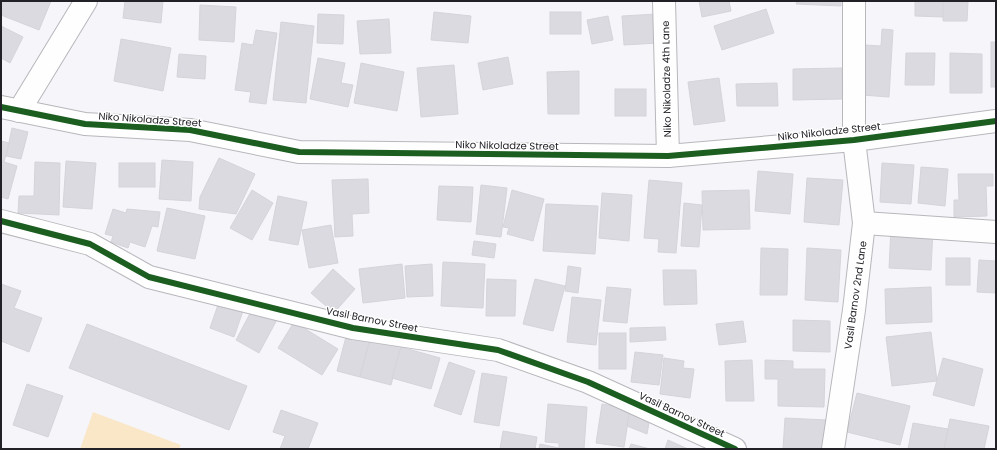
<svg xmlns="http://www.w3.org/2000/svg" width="997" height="450" font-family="Poppins,sans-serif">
<rect width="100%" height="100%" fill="#f5f5fa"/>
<path fill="#fae7c7" d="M 93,412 L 181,445 L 179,449 L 80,449 Z"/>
<g fill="#dbdae0" stroke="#d5d4da">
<path d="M 1,1 L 51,1 L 39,30 L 1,15 Z"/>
<path d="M 125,1 L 163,1 L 161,23 L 123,18 Z"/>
<path d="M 699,1 L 729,1 L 731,11 L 702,17 Z"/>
<path d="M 797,1 L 841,1 L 841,6 L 796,4 Z"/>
<path d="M 915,1 L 943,1 L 943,17 L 915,16 Z"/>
<path d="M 943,1 L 968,2 L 967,21 L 943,21 Z"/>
<path d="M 200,5 L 236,7 L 234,42 L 199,40 Z"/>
<path d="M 766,9 L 774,33 L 722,50 L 714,26 Z"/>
<path d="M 434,12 L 471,16 L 468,43 L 431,40 Z"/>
<rect x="550" y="12" width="31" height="22"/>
<path d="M 318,14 L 344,15 L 343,44 L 317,43 Z"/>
<path d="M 657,14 L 658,43 L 624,45 L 622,16 Z"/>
<path d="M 608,16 L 613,40 L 592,44 L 587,20 Z"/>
<path d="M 389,19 L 391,53 L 360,54 L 357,21 Z"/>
<path d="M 281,22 L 314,26 L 306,103 L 273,100 Z"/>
<path d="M 1,26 L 23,37 L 10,63 L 1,58 Z"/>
<path d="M 882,29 L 893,30 L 889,97 L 862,95 L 865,45 L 881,46 Z"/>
<path d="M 256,30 L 277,33 L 266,104 L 249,102 L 251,92 L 235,90 L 242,43 L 253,45 Z"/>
<path d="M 121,39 L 171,48 L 163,91 L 114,81 Z"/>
<rect x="991" y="42" width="5" height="45"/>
<path d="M 906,53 L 935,53 L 934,85 L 905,85 Z"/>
<path d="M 950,53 L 982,54 L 982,93 L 950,93 Z"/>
<path d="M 179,54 L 206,56 L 205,79 L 177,77 Z"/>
<path d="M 508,57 L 513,84 L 483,90 L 478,63 Z"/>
<path d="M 318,58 L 345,63 L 341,83 L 353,85 L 348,107 L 310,99 Z"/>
<path d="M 361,63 L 404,72 L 397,111 L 354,103 Z"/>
<path d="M 454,65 L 458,114 L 421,117 L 417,68 Z"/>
<path d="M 842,68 L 843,99 L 793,100 L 793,69 Z"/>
<path d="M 579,71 L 579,114 L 548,114 L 547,72 Z"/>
<path d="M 719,78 L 725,121 L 694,125 L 688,82 Z"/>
<path d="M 777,83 L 778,106 L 737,106 L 736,84 Z"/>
<rect x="615" y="89" width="31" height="27"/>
<path d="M 12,128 L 28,132 L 21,159 L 6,156 Z"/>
<path d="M 1,141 L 9,143 L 4,162 L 17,166 L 8,199 L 1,197 Z"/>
<path d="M 219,158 L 255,174 L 236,214 L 199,209 L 200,197 Z"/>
<path d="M 162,160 L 193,162 L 191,201 L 159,199 Z"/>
<path d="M 66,161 L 96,163 L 92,209 L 63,207 Z"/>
<path d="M 35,162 L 60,163 L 59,215 L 18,213 L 19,196 L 34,196 Z"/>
<rect x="119" y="163" width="36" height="24"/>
<path d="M 882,163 L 914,165 L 911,204 L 880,202 Z"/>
<path d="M 921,167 L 948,169 L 945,206 L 918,203 Z"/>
<path d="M 758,171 L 793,174 L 790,214 L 755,211 Z"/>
<path d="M 958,174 L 993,174 L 993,186 L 986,186 L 987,216 L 954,217 L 954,200 L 959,200 Z"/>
<path d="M 807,178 L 843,180 L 839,225 L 804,222 Z"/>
<path d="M 368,179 L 369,213 L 352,214 L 353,236 L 335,237 L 332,180 Z"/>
<path d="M 649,180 L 682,183 L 676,253 L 658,252 L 659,239 L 644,238 Z"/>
<path d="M 481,185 L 507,188 L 501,237 L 476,234 Z"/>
<path d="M 439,186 L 473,187 L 471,222 L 437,220 Z"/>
<path d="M 252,190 L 273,203 L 252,240 L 230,228 Z"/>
<path d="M 512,190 L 544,199 L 533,241 L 507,234 L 509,228 L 503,227 Z"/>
<path d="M 749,190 L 750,229 L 703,230 L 702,191 Z"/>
<path d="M 602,193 L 632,195 L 629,241 L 599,238 Z"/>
<path d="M 278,196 L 307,202 L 298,245 L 269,240 Z"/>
<path d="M 684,203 L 702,205 L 699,247 L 681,246 Z"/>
<path d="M 546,204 L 598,206 L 595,254 L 543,251 Z"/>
<path d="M 167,208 L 205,216 L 195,259 L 157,251 Z"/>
<path d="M 113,209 L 126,213 L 127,209 L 160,212 L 158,227 L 152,226 L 145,247 L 130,242 L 128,248 L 111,242 L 113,236 L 105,234 Z"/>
<path d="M 331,225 L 338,263 L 309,268 L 302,230 Z"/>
<path d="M 891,228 L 933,230 L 931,270 L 889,268 Z"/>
<path d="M 474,241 L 496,244 L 494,258 L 472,255 Z"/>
<path d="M 761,248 L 788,249 L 787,295 L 760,295 Z"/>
<path d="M 807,248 L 841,250 L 838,302 L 805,300 Z"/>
<rect x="946" y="258" width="24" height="27"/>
<path d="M 979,260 L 996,261 L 996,293 L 977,292 Z"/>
<path d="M 443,262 L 485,264 L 483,308 L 441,306 Z"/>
<path d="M 402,264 L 405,298 L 363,303 L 359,269 Z"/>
<path d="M 432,264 L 433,296 L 407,297 L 405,266 Z"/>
<path d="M 568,266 L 581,268 L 578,293 L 565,291 Z"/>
<path d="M 333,269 L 355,289 L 334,313 L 311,293 Z"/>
<path d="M 663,270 L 696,270 L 697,304 L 664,305 Z"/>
<path d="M 487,279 L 516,280 L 515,316 L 486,316 Z"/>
<path d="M 535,279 L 565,286 L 553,331 L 523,324 Z"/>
<path d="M 1,284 L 21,291 L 14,308 L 42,318 L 29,352 L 1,341 Z"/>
<path d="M 607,287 L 631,289 L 627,323 L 603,321 Z"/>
<path d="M 931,287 L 932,322 L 886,324 L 885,289 Z"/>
<path d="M 572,297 L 601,300 L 596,345 L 567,342 Z"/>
<path d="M 220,299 L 244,308 L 234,337 L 210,328 Z"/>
<path d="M 255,304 L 279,316 L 259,353 L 236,340 Z"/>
<path d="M 793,320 L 830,321 L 830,352 L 793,351 Z"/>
<path d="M 743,321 L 746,342 L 719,345 L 716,324 Z"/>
<path d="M 294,322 L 338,349 L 322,375 L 278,348 Z"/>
<path d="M 87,324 L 247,386 L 229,430 L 69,368 Z"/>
<path d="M 665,327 L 666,340 L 630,342 L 630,328 Z"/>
<path d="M 931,332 L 937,381 L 892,386 L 886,337 Z"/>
<path d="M 347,333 L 370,339 L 360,377 L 337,371 Z"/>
<rect x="599" y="333" width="27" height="36"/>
<path d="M 370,339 L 401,347 L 391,385 L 360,377 Z"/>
<path d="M 401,347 L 440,358 L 431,389 L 392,378 Z"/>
<path d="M 635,352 L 663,355 L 659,385 L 631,382 Z"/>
<path d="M 664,358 L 684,361 L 683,368 L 694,369 L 690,398 L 660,394 Z"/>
<path d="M 943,358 L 983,369 L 974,406 L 933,395 Z"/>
<path d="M 752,360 L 754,401 L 726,401 L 725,361 Z"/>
<path d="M 765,360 L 793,361 L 793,369 L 825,369 L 824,407 L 778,406 L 778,379 L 765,379 Z"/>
<path d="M 449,362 L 475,371 L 461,415 L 434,406 Z"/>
<path d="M 482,373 L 507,377 L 499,426 L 474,422 Z"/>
<path d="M 27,384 L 63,396 L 48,437 L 13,425 Z"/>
<path d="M 857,393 L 910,406 L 900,445 L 847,432 Z"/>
<path d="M 548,404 L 587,407 L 584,449 L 559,449 L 559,443 L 545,442 Z"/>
<path d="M 602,404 L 630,409 L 624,447 L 596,443 Z"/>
<path d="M 630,409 L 650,417 L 647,434 L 627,426 Z"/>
<path d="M 281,410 L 318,423 L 308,449 L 280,449 L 285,436 L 273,432 Z"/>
<path d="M 785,418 L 827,420 L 826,449 L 783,449 Z"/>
<path d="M 950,419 L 989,426 L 984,449 L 944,449 Z"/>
<path d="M 913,423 L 948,429 L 944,449 L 908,449 Z"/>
<path d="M 503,431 L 537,437 L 535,449 L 500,449 Z"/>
<path d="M 668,440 L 688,449 L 665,449 Z"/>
<path d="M 540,444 L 559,448 L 559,449 L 539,449 Z"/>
<path d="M 631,444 L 650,449 L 629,449 Z"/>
</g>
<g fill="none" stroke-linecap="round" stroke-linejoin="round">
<g stroke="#b7b7bc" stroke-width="24">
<g id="minor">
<path d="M 664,1 L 668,156"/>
<path d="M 1,107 L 85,124 L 190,130 L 299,152 L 668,156 L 854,140 L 996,121"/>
<path d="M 19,111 L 86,1"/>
<path d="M 1,221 L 90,244 L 149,277 L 353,328 L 498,350 L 588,382 L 735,449"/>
<path d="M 864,223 L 996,232"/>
<path d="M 833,449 L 854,310 L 864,223 L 854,140 L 854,1"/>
</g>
</g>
<use href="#minor" stroke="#fefefe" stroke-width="22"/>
<g stroke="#fff" stroke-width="8">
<g id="cycleway">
<path d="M 1,107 L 85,124 L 190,130 L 299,152 L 668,156 L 854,140 L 996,121"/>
<path d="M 1,221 L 90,244 L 149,277 L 353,328 L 498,350 L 588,382 L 735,449"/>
</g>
</g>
<use href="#cycleway" stroke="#1b5e20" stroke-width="6"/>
</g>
<g text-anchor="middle" stroke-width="3" stroke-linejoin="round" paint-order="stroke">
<g font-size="10" fill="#222127" stroke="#fff">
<text transform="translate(666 79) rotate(-91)" y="4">Niko Nikoladze 4th Lane</text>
<text transform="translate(150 119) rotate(4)" y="4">Niko Nikoladze Street</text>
<text transform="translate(829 131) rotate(-6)" y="4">Niko Nikoladze Street</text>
<text transform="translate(507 145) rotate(1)" y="4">Niko Nikoladze Street</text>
<text transform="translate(855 295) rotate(-82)" y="4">Vasil Barnov 2nd Lane</text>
<text transform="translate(372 319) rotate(11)" y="4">Vasil Barnov Street</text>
<text transform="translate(682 414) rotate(25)" y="4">Vasil Barnov Street</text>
</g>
</g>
<rect width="997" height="450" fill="none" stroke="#222127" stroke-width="4"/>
</svg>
